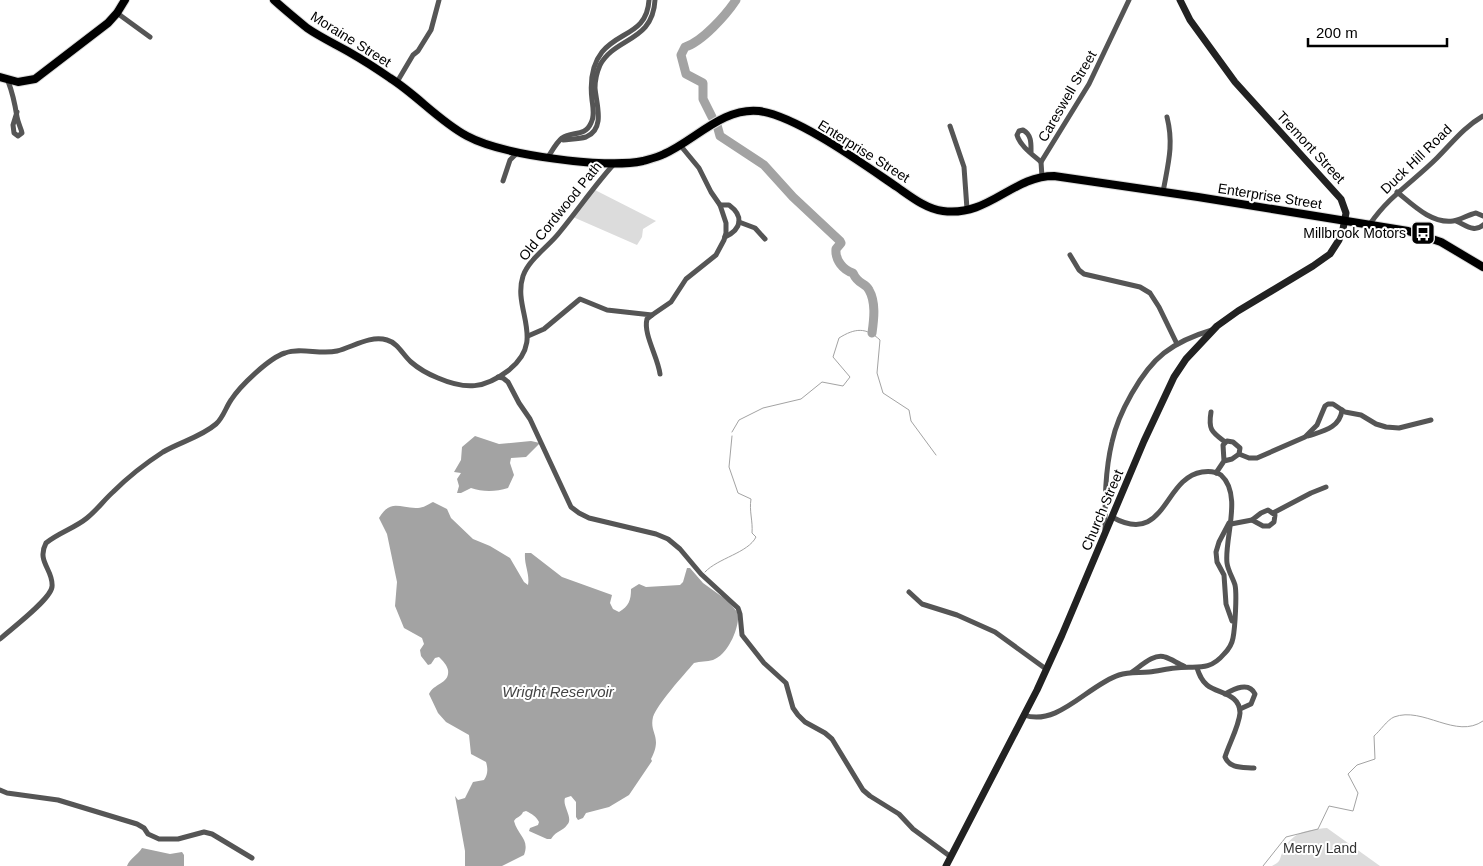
<svg xmlns="http://www.w3.org/2000/svg" width="1483" height="866" font-family="Arial,sans-serif">
<rect width="100%" height="100%" fill="#fff"/>
<g fill="#dcdcdc">
<path d="M 593,189 L 656,221 L 643,229 L 642,237 L 637,245 L 573,217 Z"/>
<path d="M 1327,828 L 1380,866 L 1272,866 C 1282,861 1279,859 1283,851 C 1293,831 1307,830 1327,828 Z"/>
</g>
<g fill="#a3a3a3">
<path d="M 475,436 L 499,444 L 531,441 L 540,443 L 526,457 L 511,458 L 510,463 L 514,475 L 508,488 C 496,492 482,492 471,488 L 461,493 L 457,493 L 459,486 L 457,479 L 461,473 L 454,472 L 461,460 L 462,447 Z"/>
<path d="M 433,502 L 447,509 L 451,518 L 473,539 L 490,546 L 510,558 L 524,582 L 528,585 C 530,574 524,565 525,553 L 531,553 L 562,577 L 612,595 L 610,603 L 613,609 L 619,612 C 629,606 631,600 631,589 L 639,584 L 646,587 L 680,585 L 683,582 L 687,568 L 690,568 L 703,583 L 728,601 L 738,613 C 740,627 728,655 713,660 C 707,662 700,661 694,663 C 683,676 658,703 653,717 C 649,734 663,736 651,759 L 652,761 L 629,795 L 609,807 L 586,813 L 583,818 L 578,820 L 576,817 L 576,802 L 571,796 L 565,798 C 562,806 574,818 567,825 C 563,831 557,830 551,839 L 547,839 L 529,831 L 530,828 L 538,825 L 539,822 C 536,816 532,814 526,811 L 523,812 C 521,817 516,817 514,821 C 518,836 530,839 524,855 L 502,866 L 465,866 L 465,851 L 455,796 L 458,800 L 465,798 L 473,782 L 484,780 C 488,774 488,769 486,762 L 471,754 L 469,735 L 446,722 L 438,713 L 429,694 C 434,683 450,684 448,670 C 447,665 443,661 439,657 L 435,658 L 431,664 L 428,665 L 421,656 L 420,650 L 424,644 L 422,638 L 404,628 L 395,606 L 397,582 L 387,534 L 379,518 C 391,498 400,509 418,508 C 423,508 429,504 433,502 Z"/>
<path d="M 142,848 L 170,854 L 182,852 L 184,855 L 184,866 L 127,866 C 130,858 137,856 142,848 Z"/>
</g>
<g fill="none" stroke-linecap="round" stroke-linejoin="round">
<g stroke="#a3a3a3" stroke-width="1">
<path d="M 732,432 L 739,420 L 763,408 L 801,399 L 822,382 L 843,386 L 850,377 L 833,357 L 839,338 C 855,328 866,327 880,340 L 877,373 L 883,393 L 909,410 L 911,421 L 936,455"/>
<path d="M 705,572 C 718,558 748,553 756,537 L 752,533 C 753,521 749,511 751,499 L 738,493 L 729,467 L 732,436"/>
<path d="M 1263,866 L 1286,837 L 1318,829 L 1329,806 L 1353,811 L 1358,793 L 1348,774 L 1357,765 L 1375,759 L 1374,736 C 1380,731 1387,720 1394,717 C 1423,706 1456,740 1483,721"/>
</g>
<g stroke="#a3a3a3" stroke-width="9">
<path d="M 712,117 L 703,99 L 703,83 L 686,74 L 681,55 L 685,47 C 702,42 726,15 736,0"/>
<path d="M 717,125 L 720,136 L 764,165 L 793,197 L 840,241 L 841,243 L 836,249 C 835,260 843,270 853,273 C 858,285 865,282 869,290 C 876,302 874,319 872,333"/>
</g>
<g stroke="#dbdbdb" stroke-width="10">
<g id="primary">
<path d="M 274,0 C 285,10 296,19 307,28 C 320,37 335,44 349,52 C 363,60 377,69 390,78 C 417,95 439,121 467,136 C 502,155 605,169 643,161 C 650,159 658,157 664,154 C 694,141 723,107 759,111 C 797,116 863,164 897,187 C 910,196 926,209 943,211 C 989,217 1012,176 1054,176 L 1198,197 L 1408,231 L 1441,242 L 1483,267"/>
<path d="M 0,77 L 18,82 L 35,79 L 108,23 L 117,13 L 125,0"/>
</g>
</g>
<g stroke="#555" stroke-width="5">
<path d="M 117,13 L 150,37"/>
<path d="M 8,81 C 13,94 15,104 17,117 C 18,123 21,128 22,133 L 18,136 L 14,133 L 13,125 L 17,112"/>
<path d="M 397,82 L 413,55 L 418,51 L 431,30 L 439,0"/>
<path d="M 950,126 L 964,167 L 967,209"/>
<path d="M 563,140 C 570,139 579,139 586,137 C 606,129 596,103 595,88 C 595,80 597,72 600,65 C 615,37 653,42 655,0"/>
<path d="M 1031,153 C 1031,144 1032,135 1023,130 L 1019,131 L 1017,135 C 1020,146 1033,155 1041,162"/>
<path d="M 548,157 C 552,151 556,143 562,138 C 572,131 585,137 591,123 C 595,116 593,108 592,100 C 590,83 591,66 602,52 C 619,31 647,34 649,0"/>
<path d="M 1042,177 L 1041,162 L 1089,84 L 1129,0"/>
<path d="M 503,181 L 510,160 L 518,152"/>
<path d="M 1163,192 C 1168,164 1174,145 1167,117"/>
<path d="M 1397,192 C 1412,204 1431,224 1453,221 C 1461,220 1467,215 1476,213 L 1483,216"/>
<path d="M 720,205 L 729,205 C 744,216 742,229 725,237"/>
<path d="M 1456,221 C 1466,225 1474,233 1483,225"/>
<path d="M 739,222 L 755,228 L 765,239"/>
<path d="M 1370,224 C 1389,196 1414,181 1437,158 C 1452,143 1464,127 1483,116"/>
<path d="M 1070,255 L 1079,270 L 1084,274 L 1140,287 L 1150,293 L 1159,307 L 1177,344"/>
<path d="M 652,315 L 671,302 L 686,279 L 716,255 L 724,240 L 726,233 L 726,223 L 720,205 L 711,192 L 699,168 L 680,145"/>
<path d="M 528,336 L 544,329 L 580,299 L 607,310 L 652,315 L 647,319 C 643,334 658,357 660,374"/>
<path d="M 498,377 L 503,378 L 508,382 L 519,403 L 530,419 L 571,507 L 579,513 L 589,518 L 656,534 L 668,539 L 680,549 L 701,574 L 738,608 L 740,614 L 742,635 L 764,663 L 786,683 L 793,708 L 798,715 L 805,722 L 825,733 L 832,739 L 863,790 L 870,796 L 899,814 L 913,829 L 951,857"/>
<path d="M 1211,412 C 1208,430 1212,432 1225,442"/>
<path d="M 1308,436 C 1323,431 1340,428 1342,410"/>
<path d="M 1239,454 L 1249,458 L 1257,458 L 1305,437 L 1317,425 L 1325,406 L 1328,404 L 1333,404 L 1345,412 L 1361,415 L 1376,424 L 1386,427 L 1399,428 L 1431,420"/>
<path d="M 1216,473 L 1224,461 L 1232,459 L 1239,454 L 1240,448 L 1233,442 L 1227,441 L 1223,445 L 1224,461"/>
<path d="M 1268,510 L 1275,515 L 1274,522 L 1269,526 L 1263,526 L 1252,520 L 1261,513 Z"/>
<path d="M 1273,513 L 1311,493 L 1326,487"/>
<path d="M 1229,523 L 1219,542 L 1216,552 L 1217,562 L 1224,575 L 1226,604 L 1232,621"/>
<path d="M 1231,524 L 1252,520"/>
<path d="M 1105,530 C 1105,500 1105,471 1112,442 C 1118,414 1141,371 1164,353 C 1178,342 1195,335 1212,330"/>
<path d="M 909,592 L 922,604 L 957,615 L 995,632 L 1046,669"/>
<path d="M 0,639 C 11,629 50,600 52,587 C 54,570 36,562 46,543 C 58,533 75,528 87,518 C 97,510 104,500 113,492 C 127,478 146,463 163,452 C 180,442 201,437 216,424 C 223,418 226,407 231,400 C 240,386 269,358 285,353 C 301,347 320,355 337,351 C 353,347 370,335 387,340 C 398,343 403,355 411,362 C 419,369 428,374 438,378 C 466,390 484,389 509,370 C 547,340 512,310 523,276 C 529,259 548,247 559,233 C 578,210 594,186 614,164"/>
<path d="M 1197,668 C 1199,674 1201,680 1207,685 C 1218,694 1240,693 1240,713 C 1239,726 1229,744 1225,757 C 1230,769 1242,767 1254,768"/>
<path d="M 1132,672 C 1141,666 1154,653 1165,657 C 1172,659 1178,664 1184,666"/>
<path d="M 1225,694 C 1234,689 1249,681 1255,694 L 1251,704 L 1240,709"/>
<path d="M 1024,715 C 1058,727 1088,685 1119,675 C 1129,672 1139,673 1149,672 C 1158,671 1166,669 1175,668 C 1195,665 1208,673 1224,654 C 1228,650 1232,644 1233,638 C 1235,628 1237,594 1235,585 C 1233,578 1228,571 1227,563 C 1224,539 1243,495 1221,475 C 1215,471 1209,471 1202,472 C 1163,478 1166,547 1112,517"/>
<path d="M 0,790 L 7,793 L 58,800 L 137,824 L 144,828 L 148,834 L 159,839 L 178,839 L 204,832 L 212,834 L 252,858"/>
</g>
<path stroke="#222" stroke-width="7" d="M 946,866 L 1037,690 L 1062,635 L 1144,441 L 1174,377 L 1186,359 L 1217,326 L 1238,311 L 1313,266 L 1330,254 L 1339,240 L 1343,229 L 1346,213 L 1341,199 L 1235,82 L 1190,20 L 1180,0"/>
<use href="#primary" stroke="#000" stroke-width="8"/>
</g>
<defs>
<g id="bus-square" transform="scale(1.25)"><rect x="-9" y="-9" width="18" height="18" rx="4" fill="#000" stroke="#fff"/><path d="M-5-6H5V4H4V6H2V4H-2V6H-4V4H-5ZM-3.5-4V0h7V-4ZM-3.5 1.2v1.5H-2V1.2ZM2 1.2v1.5H3.5V1.2Z" fill="#fff"/></g>
</defs>
<g fill-rule="evenodd">
<use href="#bus-square" x="1423" y="233"/>
</g>
<g text-anchor="middle" stroke-width="4" stroke-linejoin="round" paint-order="stroke">
<g font-size="14" fill="#000" stroke="#fff">
<text transform="translate(351 39) rotate(32)" y="5">Moraine Street</text>
<text transform="translate(1067 96) rotate(-60)" y="5">Careswell Street</text>
<text transform="translate(1311 147) rotate(47)" y="5">Tremont Street</text>
<text transform="translate(864 151) rotate(32)" y="5">Enterprise Street</text>
<text transform="translate(1416 159) rotate(-44)" y="5">Duck Hill Road</text>
<text transform="translate(1270 196) rotate(9)" y="5">Enterprise Street</text>
<text transform="translate(560 211) rotate(-51)" y="5">Old Cordwood Path</text>
<text transform="translate(1102 510) rotate(-67)" y="5">Church Street</text>
</g>
<g font-size="14" fill="#000" stroke="#fff" text-anchor="end">
<text x="1406" y="238">Millbrook Motors</text>
</g>
<g font-size="14" fill="#333" stroke="#fff">
<text x="1320" y="853">Merny Land</text>
</g>
<g font-size="15" font-style="italic" fill="#444" stroke="#fff">
<text x="558" y="697">Wright Reservoir</text>
</g>
</g>
<path d="M1308 38v8h139v-8" fill="none" stroke="#000000" stroke-width="2.5"/>
<text x="1316" y="38" font-size="15" fill="#000000" stroke="#ffffff" stroke-width="4" paint-order="stroke">200 m</text>
</svg>
